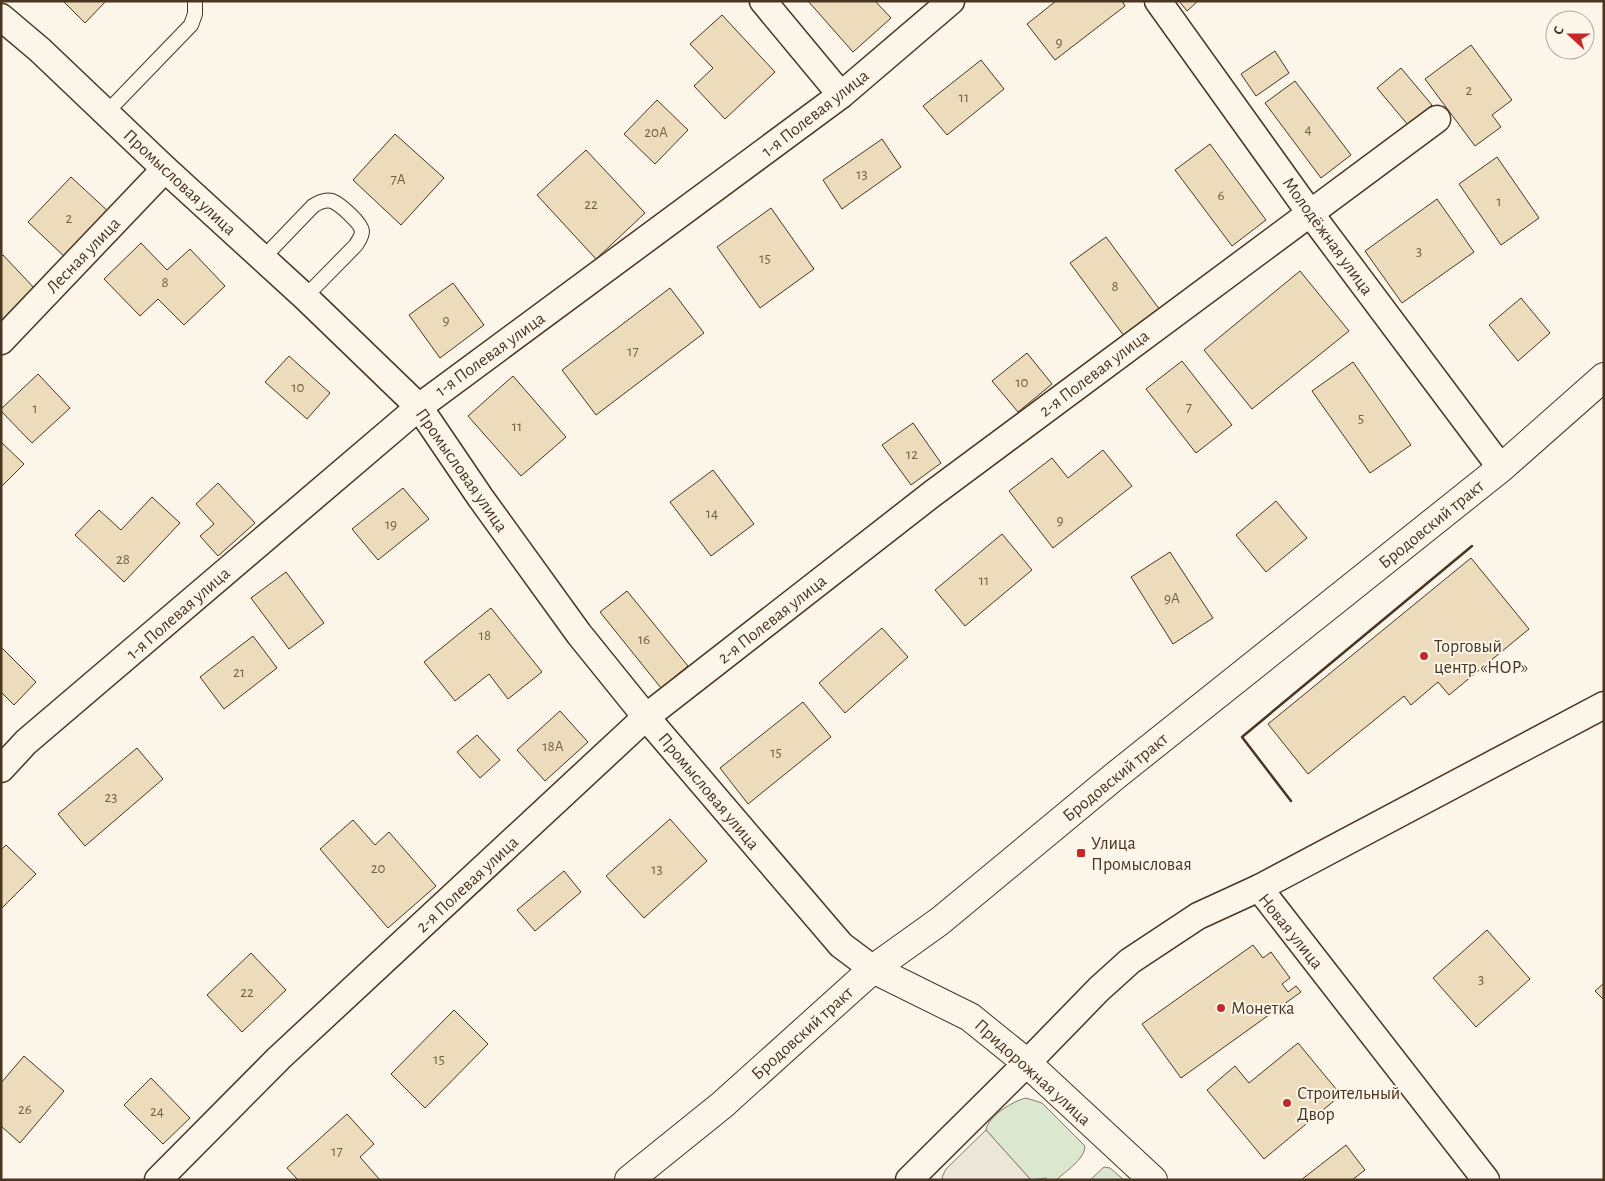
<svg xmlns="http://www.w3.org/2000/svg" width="1605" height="1181" font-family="'Alegreya Sans',sans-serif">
<rect width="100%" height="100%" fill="#fbf6e9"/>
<g fill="#dce7d0" stroke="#887966">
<path d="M 1026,1098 L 1042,1103 L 1085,1146 C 1085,1159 1065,1172 1056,1180 L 1048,1180 L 1046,1178 L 1031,1180 L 986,1130 C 988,1116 1013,1101 1026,1098 Z"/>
<path d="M 1104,1167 L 1110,1168 L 1124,1180 L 1090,1180 Z"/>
</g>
<path fill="#ede7d9" stroke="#887966" d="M 986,1130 L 1031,1180 L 943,1180 L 942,1177 L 946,1169 Z"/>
<g fill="#ecdcbc" stroke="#4a3520">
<path d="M 63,1 L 106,1 L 85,23 Z"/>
<path d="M 808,1 L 875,1 L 891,18 L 853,52 Z"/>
<path d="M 1056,1 L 1122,1 L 1125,6 L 1055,60 L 1027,24 Z"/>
<path d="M 1179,1 L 1198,1 L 1187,11 Z"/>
<path d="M 722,15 L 775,72 L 725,119 L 694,86 L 713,68 L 690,44 Z"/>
<path d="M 1471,45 L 1512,100 L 1492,115 L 1501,127 L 1475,146 L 1425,79 Z"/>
<path d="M 1275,51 L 1289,73 L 1256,96 L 1241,74 Z"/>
<path d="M 981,60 L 1004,89 L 947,135 L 923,106 Z"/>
<path d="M 1401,68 L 1432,105 L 1408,125 L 1377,88 Z"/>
<path d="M 1295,81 L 1351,155 L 1321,178 L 1265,103 Z"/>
<path d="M 657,100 L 688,130 L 655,164 L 624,134 Z"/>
<path d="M 395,134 L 444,178 L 401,225 L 353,180 Z"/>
<path d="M 882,139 L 901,167 L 842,209 L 823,180 Z"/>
<path d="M 1210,144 L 1266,220 L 1232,246 L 1175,170 Z"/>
<path d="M 586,150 L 645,213 L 596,259 L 537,195 Z"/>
<path d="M 1497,157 L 1539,218 L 1501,245 L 1459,184 Z"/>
<path d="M 71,177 L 110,213 L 67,259 L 28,222 Z"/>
<path d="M 1437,199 L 1474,252 L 1402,303 L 1365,251 Z"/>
<path d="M 771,208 L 814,269 L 760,308 L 717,247 Z"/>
<path d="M 1106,237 L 1160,310 L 1124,336 L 1070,263 Z"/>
<path d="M 141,243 L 167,270 L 190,249 L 225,286 L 184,325 L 158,299 L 140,316 L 104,279 Z"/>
<path d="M 3,255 L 36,290 L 1,323 L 1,256 Z"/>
<path d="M 1300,271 L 1349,331 L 1252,409 L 1204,350 Z"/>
<path d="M 453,283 L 484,325 L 440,358 L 409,315 Z"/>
<path d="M 670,288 L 704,333 L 596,415 L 562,370 Z"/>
<path d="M 1521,298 L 1550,333 L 1518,361 L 1489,325 Z"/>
<path d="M 1027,353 L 1052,384 L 1018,412 L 992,381 Z"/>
<path d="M 289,356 L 330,393 L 307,419 L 265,382 Z"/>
<path d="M 1182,361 L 1232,425 L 1196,453 L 1146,389 Z"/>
<path d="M 1353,362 L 1411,445 L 1370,473 L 1312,391 Z"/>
<path d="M 38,374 L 70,408 L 32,443 L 1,411 L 1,409 Z"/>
<path d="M 513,376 L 566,437 L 521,476 L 468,416 Z"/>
<path d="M 913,423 L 941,463 L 911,485 L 882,445 Z"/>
<path d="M 1,442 L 24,464 L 1,487 Z"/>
<path d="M 1103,450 L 1132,486 L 1053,548 L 1009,491 L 1052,458 L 1068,478 Z"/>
<path d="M 713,470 L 754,524 L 711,556 L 670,502 Z"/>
<path d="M 218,483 L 255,523 L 218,556 L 200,536 L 214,524 L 196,504 Z"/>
<path d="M 403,488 L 429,519 L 378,560 L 352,529 Z"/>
<path d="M 152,497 L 180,523 L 124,582 L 75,535 L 99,510 L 121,530 Z"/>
<path d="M 1276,501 L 1307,538 L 1266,572 L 1236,535 Z"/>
<path d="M 1002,534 L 1032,570 L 965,626 L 935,590 Z"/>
<path d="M 1170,552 L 1213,618 L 1173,644 L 1131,577 Z"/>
<path d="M 1471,558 L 1529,629 L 1449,695 L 1438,682 L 1411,705 L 1404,696 L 1308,774 L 1268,724 Z"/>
<path d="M 286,572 L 324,623 L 289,649 L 251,598 Z"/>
<path d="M 627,591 L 688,666 L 661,688 L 600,612 Z"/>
<path d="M 491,608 L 542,672 L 508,699 L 489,674 L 455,701 L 424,662 Z"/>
<path d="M 882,628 L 908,657 L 845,713 L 819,683 Z"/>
<path d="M 253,636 L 277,668 L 224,709 L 200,677 Z"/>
<path d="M 1,647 L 36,682 L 14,705 L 1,692 Z"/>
<path d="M 803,702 L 831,737 L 748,804 L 720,768 Z"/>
<path d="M 560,711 L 588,742 L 545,781 L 517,750 Z"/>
<path d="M 477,735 L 500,760 L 480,778 L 457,752 Z"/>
<path d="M 137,748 L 163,779 L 85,846 L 58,814 Z"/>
<path d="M 670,819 L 707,861 L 644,918 L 606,876 Z"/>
<path d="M 353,820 L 375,845 L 389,832 L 436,886 L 388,928 L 320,849 Z"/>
<path d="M 6,845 L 36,874 L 1,909 L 1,850 Z"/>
<path d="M 564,871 L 581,892 L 535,931 L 517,910 Z"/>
<path d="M 1487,930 L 1530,979 L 1476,1027 L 1433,978 Z"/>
<path d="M 1253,945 L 1263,958 L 1271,952 L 1290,978 L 1282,984 L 1288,992 L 1296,986 L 1301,992 L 1181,1078 L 1142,1024 Z"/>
<path d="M 251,953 L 286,990 L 242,1032 L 207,995 Z"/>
<path d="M 1604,983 L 1604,1000 L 1595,991 Z"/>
<path d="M 454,1010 L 488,1044 L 425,1108 L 391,1074 Z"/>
<path d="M 1298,1043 L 1341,1095 L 1264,1159 L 1207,1090 L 1235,1066 L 1249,1083 Z"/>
<path d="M 24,1056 L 64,1091 L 20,1143 L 1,1126 L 1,1083 Z"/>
<path d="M 151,1078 L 190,1118 L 163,1144 L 124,1105 Z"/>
<path d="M 347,1114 L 374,1144 L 360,1157 L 380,1180 L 298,1180 L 287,1168 Z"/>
<path d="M 1346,1145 L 1365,1170 L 1352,1180 L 1301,1180 Z"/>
</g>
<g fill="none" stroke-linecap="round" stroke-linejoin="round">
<g stroke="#4a3520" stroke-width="16">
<g id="service">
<path d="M 106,113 L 191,25 L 195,14 L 195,1"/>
<path d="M 263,258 L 313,206 C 319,202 325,199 332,201 C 340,204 361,223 362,231 C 362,237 358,241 356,245 L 305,297"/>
</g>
</g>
<g stroke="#4a3520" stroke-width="29">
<g id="minor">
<path d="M 763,1 L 841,95"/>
<path d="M 1158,1 L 1310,213 L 1501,468"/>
<path d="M 1,17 L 40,50 L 165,169 L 305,297 L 419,407 L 480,497 L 579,634 L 646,717 L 841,945 L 873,969"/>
<path d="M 1,341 L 165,169"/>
<path d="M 1,769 L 26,742 L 419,407 L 841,95 L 951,1"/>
<path d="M 1259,888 L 1604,705"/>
<path d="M 158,1180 L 279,1058 L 646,717 L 932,494 L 1437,119"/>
<path d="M 909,1180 L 1027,1063 L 1099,989 L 1130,961 L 1198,916 L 1259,888 L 1486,1180"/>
</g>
</g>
<g stroke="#4a3520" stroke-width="30">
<path id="tertiary" d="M 873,969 L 970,1017 L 1027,1063 L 1153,1180"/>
</g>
<g stroke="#4a3520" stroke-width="30">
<path id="secondary" d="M 629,1180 L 722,1105 L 873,969 L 940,921 L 1115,776 L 1501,468 L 1604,377"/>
</g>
<use href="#service" stroke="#fbf6e9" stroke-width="14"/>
<use href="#minor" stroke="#fbf6e9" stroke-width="26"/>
<use href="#tertiary" stroke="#fbf6e9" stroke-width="28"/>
<use href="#secondary" stroke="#fbf6e9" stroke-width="28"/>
<path stroke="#4a3520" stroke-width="2.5" d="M 1291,801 L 1242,737 L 1472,546"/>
</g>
<g fill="#c62828" stroke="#fbf6e9" stroke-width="2">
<circle cx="1424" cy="656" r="5"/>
<rect x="1076" y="848" width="10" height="10" rx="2.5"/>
<circle cx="1221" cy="1008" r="5"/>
<circle cx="1287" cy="1103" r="5"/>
</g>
<g text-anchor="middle" stroke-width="4" stroke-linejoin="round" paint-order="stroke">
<g font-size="15" fill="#725f47">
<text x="1059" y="47">9</text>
<text x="1469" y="95">2</text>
<text x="964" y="102">11</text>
<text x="1308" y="134">4</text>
<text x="656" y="137">20А</text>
<text x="862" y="179">13</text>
<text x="398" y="184">7А</text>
<text x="1221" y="200">6</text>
<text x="1499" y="206">1</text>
<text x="591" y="209">22</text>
<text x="69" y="223">2</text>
<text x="1419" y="256">3</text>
<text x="765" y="263">15</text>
<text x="165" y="287">8</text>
<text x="1115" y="291">8</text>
<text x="446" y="325">9</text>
<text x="633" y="356">17</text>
<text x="1022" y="387">10</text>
<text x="298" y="392">10</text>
<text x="1189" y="412">7</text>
<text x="35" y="413">1</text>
<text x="1361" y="423">5</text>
<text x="517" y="431">11</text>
<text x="912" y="459">12</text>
<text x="712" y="518">14</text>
<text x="1060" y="525">9</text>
<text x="391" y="529">19</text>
<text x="123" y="564">28</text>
<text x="984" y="585">11</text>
<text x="1172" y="603">9А</text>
<text x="485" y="640">18</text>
<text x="644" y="644">16</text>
<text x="239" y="677">21</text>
<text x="553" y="751">18А</text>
<text x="776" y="757">15</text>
<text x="111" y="802">23</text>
<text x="378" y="873">20</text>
<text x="657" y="874">13</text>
<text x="1481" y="984">3</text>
<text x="247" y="997">22</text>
<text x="439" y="1064">15</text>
<text x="25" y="1114">26</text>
<text x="157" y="1116">24</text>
<text x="337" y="1156">17</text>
</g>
<g font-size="18" fill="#4a3520" stroke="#fbf6e9">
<text transform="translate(815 113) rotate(-38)" y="6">1-я Полевая улица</text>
<text transform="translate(180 182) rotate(43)" y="6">Промысловая улица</text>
<text transform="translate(1328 236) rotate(54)" y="6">Молодёжная улица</text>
<text transform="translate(83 255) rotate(-46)" y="6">Лесная улица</text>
<text transform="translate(490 354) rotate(-36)" y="6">1-я Полевая улица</text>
<text transform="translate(1094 373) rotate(-37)" y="6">2-я Полевая улица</text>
<text transform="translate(462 470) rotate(55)" y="6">Промысловая улица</text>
<text transform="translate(1431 524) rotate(-39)" y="6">Бродовский тракт</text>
<text transform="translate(178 613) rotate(-41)" y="6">1-я Полевая улица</text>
<text transform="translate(772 619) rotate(-38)" y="6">2-я Полевая улица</text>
<text transform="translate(1115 777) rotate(-39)" y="6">Бродовский тракт</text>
<text transform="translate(709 791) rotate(50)" y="6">Промысловая улица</text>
<text transform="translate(467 884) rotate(-43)" y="6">2-я Полевая улица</text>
<text transform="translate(1291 931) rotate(51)" y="6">Новая улица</text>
<text transform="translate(802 1033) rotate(-42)" y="6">Бродовский тракт</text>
<text transform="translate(1033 1072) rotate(42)" y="6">Придорожная улица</text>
</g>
<g font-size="18" fill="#4a3520" stroke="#fbf6e9" text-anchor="start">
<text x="1434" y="652">Торговый<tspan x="1434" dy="21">центр «НОР»</tspan></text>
<text x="1091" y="849">Улица<tspan x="1091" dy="21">Промысловая</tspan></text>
<text x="1231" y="1014">Монетка</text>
<text x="1297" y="1099">Строительный<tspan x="1297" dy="21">Двор</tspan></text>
</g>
</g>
<rect width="1605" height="1181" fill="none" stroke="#4a3520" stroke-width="5"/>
<g transform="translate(1570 35) rotate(291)"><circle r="24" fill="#fbf6e9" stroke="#b4a999"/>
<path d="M0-4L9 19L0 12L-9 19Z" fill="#c62828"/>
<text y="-8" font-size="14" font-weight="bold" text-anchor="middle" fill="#4a3520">С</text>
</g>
</svg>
